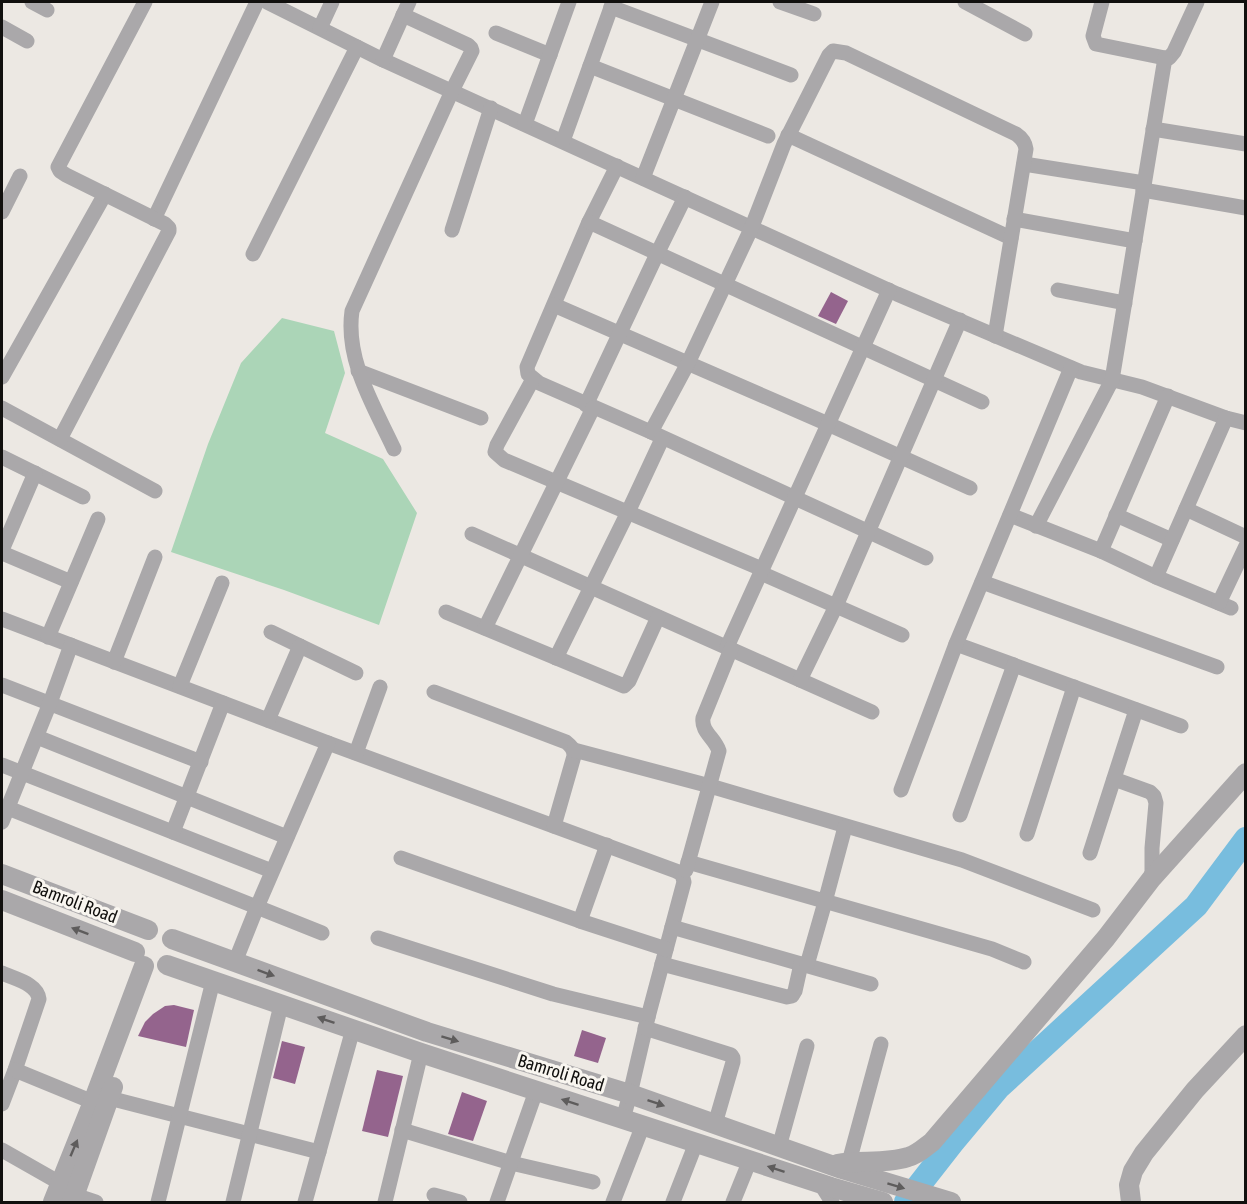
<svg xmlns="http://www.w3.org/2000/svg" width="1247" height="1204" font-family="'Asap Condensed',sans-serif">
<rect width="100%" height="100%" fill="#ece8e3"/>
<path fill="#abd5b7" d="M 282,318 L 334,331 L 345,373 L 325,433 L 383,459 L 417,513 L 379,625 L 284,590 L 171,552 L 208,444 L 241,363 Z"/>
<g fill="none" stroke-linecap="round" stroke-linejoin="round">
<path stroke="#78bdde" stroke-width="24" d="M 906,1202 L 952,1143 L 998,1088 L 1196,906 L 1246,839"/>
</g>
<g fill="#94648d">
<path d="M 831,292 L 848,301 L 836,324 L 818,316 Z"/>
<path d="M 174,1005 L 194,1010 L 186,1047 L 138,1036 L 145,1022 L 153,1014 L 165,1006 Z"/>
<path d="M 582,1030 L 606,1038 L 598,1063 L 574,1056 Z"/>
<path d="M 282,1041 L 305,1047 L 295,1084 L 273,1078 Z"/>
<path d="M 377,1070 L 403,1076 L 388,1137 L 362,1131 Z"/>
<path d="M 462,1092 L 487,1101 L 473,1141 L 448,1134 Z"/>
</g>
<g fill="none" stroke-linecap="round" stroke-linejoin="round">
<g stroke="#aaa8aa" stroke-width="15">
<path d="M 32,2 L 47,10"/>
<path d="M 267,2 L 383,60 L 897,294 L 1081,372 L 1142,387 L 1226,418 L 1246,423"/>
<path d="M 780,2 L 814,14"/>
<path d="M 965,2 L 1025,34"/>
<path d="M 1102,2 L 1093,36 L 1096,44 L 1165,58 L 1169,58 L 1174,52 L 1197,2"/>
<path d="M 611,7 L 791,75"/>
<path d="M 2,27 L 27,41"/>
<path d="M 320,28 L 332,2"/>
<path d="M 496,33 L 550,55"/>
<path d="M 383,60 L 409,2"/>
<path d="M 590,66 L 768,136"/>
<path d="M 525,124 L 569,2"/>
<path d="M 1153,129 L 1246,144"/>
<path d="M 788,135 L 1011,238"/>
<path d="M 563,141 L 613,2"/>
<path d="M 1024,164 L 1144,183"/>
<path d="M 617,166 L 589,222 L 527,367 L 528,374 L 539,383 L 651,432 L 926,558"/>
<path d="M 643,178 L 712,2"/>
<path d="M 1143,190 L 1246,208"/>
<path d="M 2,212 L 20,176"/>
<path d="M 154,219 L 257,2"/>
<path d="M 1014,219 L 1135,241"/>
<path d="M 589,222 L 982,402"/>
<path d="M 452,230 L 491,108"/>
<path d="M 253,254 L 357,47"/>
<path d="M 1058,290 L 1125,303"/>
<path d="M 554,305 L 828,424 L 970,488"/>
<path d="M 358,371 L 481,418"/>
<path d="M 2,377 L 105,194"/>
<path d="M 533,379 L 497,445 L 495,452 L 504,460 L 762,569"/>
<path d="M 586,405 L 657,254 L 685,197"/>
<path d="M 2,408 L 155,491"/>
<path d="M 651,432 L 688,363 L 751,229 L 784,144 L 829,55 L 833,51 L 846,53 L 1016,134 C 1022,138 1025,142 1026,149 L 995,336"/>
<path d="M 60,439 L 169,231 L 169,228 L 165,224 L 66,175 L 60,171 L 58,167 L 145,2"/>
<path d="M 394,449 C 374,406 345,360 352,311 L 452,91 L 472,51 L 471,48 L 468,45 L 403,15"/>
<path d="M 2,457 L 83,497"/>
<path d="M 1186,509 L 1246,537"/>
<path d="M 1010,515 L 1101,551 L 1156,577 L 1231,608"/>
<path d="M 1116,515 L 1172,540"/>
<path d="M 1036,526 L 1112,380 L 1165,58"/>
<path d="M 472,534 L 872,712"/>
<path d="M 2,550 L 35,473"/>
<path d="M 1101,551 L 1168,396"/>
<path d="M 2,553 L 71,582"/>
<path d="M 761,573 L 902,635"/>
<path d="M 1156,577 L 1226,418"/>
<path d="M 982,582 L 1217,667"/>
<path d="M 1219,603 L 1246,546"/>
<path d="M 446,612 L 624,686 L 629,681 L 658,617"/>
<path d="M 2,619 L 328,743 L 676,871 L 682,874 L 684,882 L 648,1017 L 630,1094 L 623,1119"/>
<path d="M 485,628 L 593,408"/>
<path d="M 271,632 L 356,673"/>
<path d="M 48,637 L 98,519"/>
<path d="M 956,644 L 1181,726"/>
<path d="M 727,647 L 889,290"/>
<path d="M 556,658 L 628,512 L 662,439"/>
<path d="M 114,662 L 155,557"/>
<path d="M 800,680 L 836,606 L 960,320"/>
<path d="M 2,685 L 201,762"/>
<path d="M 180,686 L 222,583"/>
<path d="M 434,692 L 566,742 C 571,746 574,749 574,756 L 554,826"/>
<path d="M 268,720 L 300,646"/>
<path d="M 37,737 L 287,837"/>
<path d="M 574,750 L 710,786 L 962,860 L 1093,910"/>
<path d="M 356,753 L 380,687"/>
<path d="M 2,765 L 272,871"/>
<path d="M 1114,779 L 1150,792 L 1154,796 L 1156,803 L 1152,848 L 1152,878"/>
<path d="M 901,790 L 956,644 L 1071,368"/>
<path d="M 8,808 L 322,933"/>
<path d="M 960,815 L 1014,665"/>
<path d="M 2,822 L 50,703 L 71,645"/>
<path d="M 173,832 L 223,703"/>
<path d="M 1027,834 L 1074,687"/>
<path d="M 1090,853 L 1136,710"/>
<path d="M 401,858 L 580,921 L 666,949"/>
<path d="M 688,862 L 992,949 L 1024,962"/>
<path d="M 686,870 L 719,751 C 715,738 701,732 703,718 L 731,649"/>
<path d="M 580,921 L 607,845"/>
<path d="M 672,927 L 871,984"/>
<path d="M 378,938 L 553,994 L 648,1017"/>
<path d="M 235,962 L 257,907 L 328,743"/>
<path d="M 662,964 L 787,997 L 792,996 L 795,991 L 801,964"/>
<path d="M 807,965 L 825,902 L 845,827"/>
<path d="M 2,973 C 14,979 37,983 39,999 L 15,1070 L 2,1104"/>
<path d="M 645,1028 L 731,1055 L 733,1058 L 733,1062 L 715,1124"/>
<path d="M 15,1070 L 93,1102"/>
<path d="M 109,1098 L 319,1152"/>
<path d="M 402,1130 L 511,1163 L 593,1182"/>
<path d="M 779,1147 L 807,1046"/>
<path d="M 2,1150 L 60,1183 L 75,1195 L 96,1202"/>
<path d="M 849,1162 L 881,1044"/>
<path d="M 820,1183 L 832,1202"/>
<path d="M 434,1195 L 460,1202"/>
<path d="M 158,1202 L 213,981"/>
<path d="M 233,1202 L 281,1005"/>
<path d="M 305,1202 L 353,1029"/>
<path d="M 385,1202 L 421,1053"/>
<path d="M 497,1202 L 536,1091"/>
<path d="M 613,1202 L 643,1125"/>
<path d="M 673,1202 L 696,1143"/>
<path d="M 733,1202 L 750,1160"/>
</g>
<g stroke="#aaa8aa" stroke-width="20">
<path d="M 2,874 L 148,930"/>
<path d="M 2,900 L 135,952"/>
<path d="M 172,939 L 427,1032 L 630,1094 L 842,1169 L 951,1202"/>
<path d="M 167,965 L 421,1053 L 831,1187 L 883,1202"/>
<path d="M 837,1164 C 860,1160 887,1164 908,1157 C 917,1155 924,1148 932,1142 L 1106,938 L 1152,878 L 1246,773"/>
<path d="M 53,1202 L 93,1102 L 144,966"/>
<path d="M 72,1202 L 113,1087"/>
<path d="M 1131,1202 L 1129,1185 L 1133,1171 L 1144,1153 L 1195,1090 L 1246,1035"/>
</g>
</g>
<defs><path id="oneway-solid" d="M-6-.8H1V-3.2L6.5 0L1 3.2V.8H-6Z" transform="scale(1.5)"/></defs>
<g fill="#5e5c5c">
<use href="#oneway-solid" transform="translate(80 931) rotate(-159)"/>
<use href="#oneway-solid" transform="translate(266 973) rotate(20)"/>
<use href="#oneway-solid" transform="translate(326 1020) rotate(-161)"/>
<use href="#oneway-solid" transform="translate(450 1039) rotate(17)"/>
<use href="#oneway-solid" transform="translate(570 1102) rotate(-162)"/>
<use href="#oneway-solid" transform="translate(656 1103) rotate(19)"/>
<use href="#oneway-solid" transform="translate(74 1148) rotate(-67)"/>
<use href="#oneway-solid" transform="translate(776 1169) rotate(-162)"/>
<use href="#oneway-solid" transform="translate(896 1186) rotate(17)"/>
</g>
<g text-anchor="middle" stroke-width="6" stroke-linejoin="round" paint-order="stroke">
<g font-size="18" fill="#11100e" stroke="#f9f6f0">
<text transform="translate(75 902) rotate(21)" y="6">Bamroli Road</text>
<text transform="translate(561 1073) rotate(17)" y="6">Bamroli Road</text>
</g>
</g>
<rect width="1247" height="1204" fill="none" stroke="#11100e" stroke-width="6"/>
</svg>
